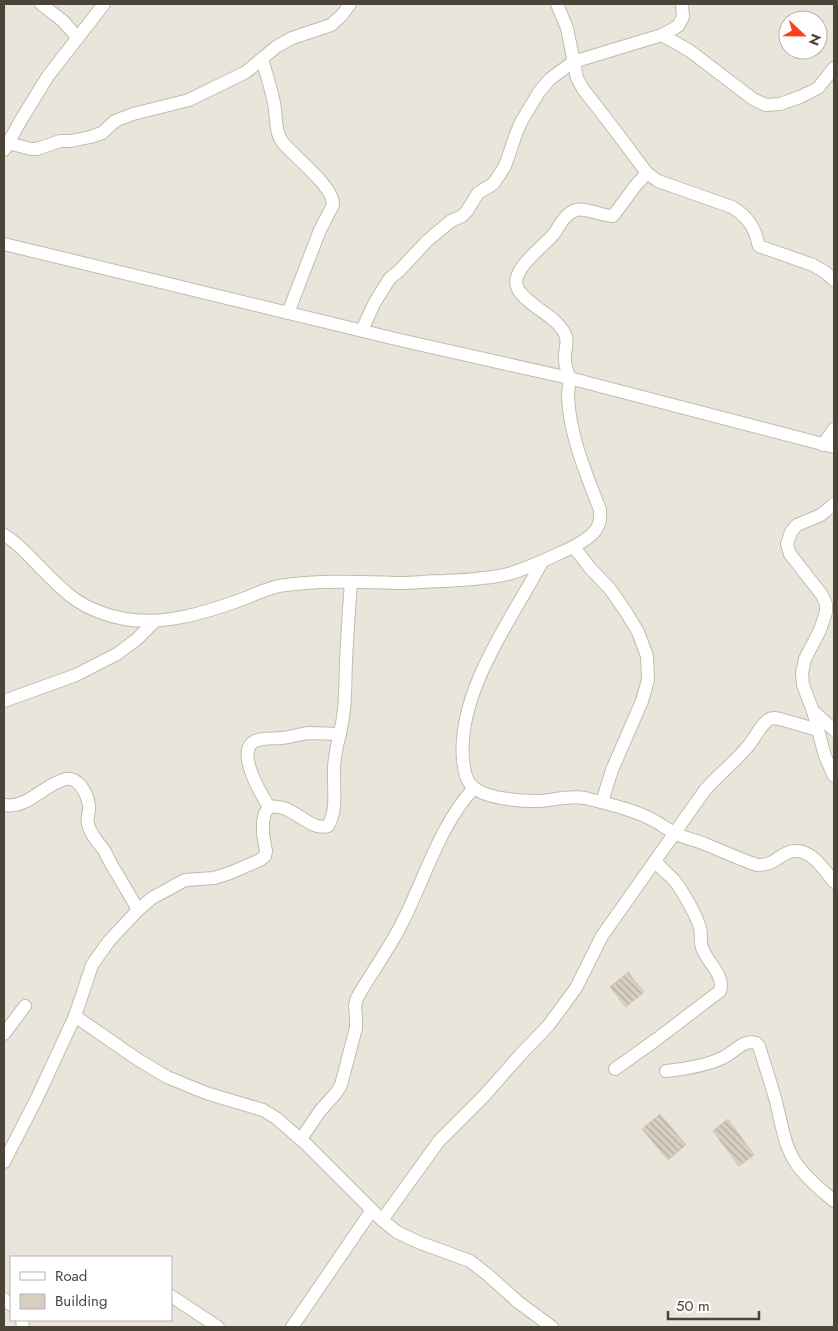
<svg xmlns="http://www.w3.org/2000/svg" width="838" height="1331" font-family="Jost,sans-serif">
<defs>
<pattern id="building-back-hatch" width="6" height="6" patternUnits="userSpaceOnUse" patternTransform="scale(1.25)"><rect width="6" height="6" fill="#d8cfc1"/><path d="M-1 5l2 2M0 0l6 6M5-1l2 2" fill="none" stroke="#b1aa9e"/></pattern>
</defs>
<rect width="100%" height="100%" fill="#f6f3ec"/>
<path fill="#eae5da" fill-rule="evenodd" d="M 4,4 L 834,4 L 834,1327 L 4,1327 ZM 788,20 L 818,20 L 818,50 L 788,50 ZM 11,1257 L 171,1257 L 171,1320 L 11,1320 Z"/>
<g fill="url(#building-back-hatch)" stroke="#d3c7b4">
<path d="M 628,972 L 644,992 L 626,1007 L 610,987 Z"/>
<path d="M 660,1114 L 686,1145 L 668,1160 L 642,1129 Z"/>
<path d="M 728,1119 L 754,1155 L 739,1166 L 713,1131 Z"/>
</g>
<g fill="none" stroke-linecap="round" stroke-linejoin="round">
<g stroke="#c2bbae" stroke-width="14">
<g id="minor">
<path d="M 41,4 L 63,21 L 78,38"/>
<path d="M 557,4 L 567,28 L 577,78 L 583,89 L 611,125 L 647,173 L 658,181 L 732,207 C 742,213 751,222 755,233 C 757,237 757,241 759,246 L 813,265 L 825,272 L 834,280"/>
<path d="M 662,35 L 690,51 L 753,99 L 766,105 L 780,104 L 800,97 L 818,88 L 834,68"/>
<path d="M 262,59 C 266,73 271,88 274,103 C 277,117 274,133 284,144 C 295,157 335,188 333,205 L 320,230 L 288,313"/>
<path d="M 8,143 L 31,149 L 37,149 L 60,141 L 71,141 L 90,137 L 102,133 L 115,121 L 133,114 L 189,100 L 246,72 L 276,47 L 292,38 L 331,25 L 342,15 L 350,4"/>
<path d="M 4,150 L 21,120 L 48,76 L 104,4"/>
<path d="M 4,244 L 400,340 L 569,378 L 834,447"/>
<path d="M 362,330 L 375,302 L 390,278 L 398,272 L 427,241 L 440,230 L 451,221 L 462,216 L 467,211 L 478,193 L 493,184 L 500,174 L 505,166 L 516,134 L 521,122 L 539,92 L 550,79 L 573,62 L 662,35 L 678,26 L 683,17 L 682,4"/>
<path d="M 823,445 L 834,429"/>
<path d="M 834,504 L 821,515 L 797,525 L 791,532 L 787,544 L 790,554 L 822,595 L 826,604 L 826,612 L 820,630 L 805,659 L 802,673 L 803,685 L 813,711 L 825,756 L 834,776"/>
<path d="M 4,535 C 16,541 26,553 35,562 C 65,593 81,611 125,619 C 164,626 207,612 243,599 C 257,594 270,586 286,585 C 323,580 361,582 399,583 C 414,583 429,581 444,581 C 465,580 487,579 508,574 C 526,569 543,561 560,553 C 570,549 592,538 597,528 C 601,522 600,517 600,510 C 586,473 570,437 568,397 C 568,391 570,384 569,378 C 568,371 565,368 565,360 C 564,353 568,344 566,337 C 560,317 528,307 518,289 C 508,271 543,247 553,235 C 560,226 564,214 576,210 C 585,207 601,216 613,216 L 636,185 L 647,173"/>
<path d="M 574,547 L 590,568 L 610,589 L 626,612 L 638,632 L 647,656 L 648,680 L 642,701 L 612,770 L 602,802"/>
<path d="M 542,562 C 511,620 457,692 463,760 C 465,777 467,786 483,793 C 498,799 523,801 540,801 C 555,800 569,795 585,798 C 608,804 632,809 653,820 C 661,824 668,830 676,834 C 685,838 695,840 705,844 C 722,851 739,859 757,865 C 774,865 774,859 787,853 C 808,844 823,868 834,882"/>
<path d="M 4,701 L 76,675 L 117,654 L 137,639 L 155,621"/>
<path d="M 813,711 L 834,730"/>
<path d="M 4,805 C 28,809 44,784 66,779 C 79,777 87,794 89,805 C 90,812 86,818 88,824 C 90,834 98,842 104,850 C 107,856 110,862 113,867 C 121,881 130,895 138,910"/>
<path d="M 269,807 C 293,802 308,832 328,826 C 338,809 333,788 334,769 C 334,751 341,734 343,717 C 346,699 345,681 346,663 C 347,636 349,609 351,582"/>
<path d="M 269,807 C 261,794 238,756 252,743 C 259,737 274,739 282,738 C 291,737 300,734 309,733 C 319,733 330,734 340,734"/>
<path d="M 75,1016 L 137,1059 L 167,1077 L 206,1093 L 263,1110 L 276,1118 L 306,1144 L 382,1220 L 397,1232 L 418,1242 L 470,1261 L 488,1275 L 518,1302 L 552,1327"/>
<path d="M 4,1034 L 25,1006"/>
<path d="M 615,1069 L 657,1039 L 720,991 C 725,976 709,964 703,950 C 699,942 702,936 700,928 C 697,916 682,890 674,880 C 668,874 661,868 655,861"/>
<path d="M 666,1071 C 685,1069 707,1066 724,1057 C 735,1052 743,1039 756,1043 L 759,1046 C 764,1063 770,1080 775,1098 C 781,1119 783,1144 796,1163 C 804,1176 822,1191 834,1201"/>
<path d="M 301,1139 L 320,1111 L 336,1093 L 341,1085 L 356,1028 L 356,1018 L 355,1005 L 357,998 C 372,971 391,947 404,919 C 425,877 441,823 474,788"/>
<path d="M 4,1162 L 37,1098 L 75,1016 L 92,965 L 109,941 L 138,910 L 152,898 L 185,880 L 214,878 L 230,873 L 260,860 L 265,856 L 266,851 L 263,834 L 263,822 L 265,813 L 269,807"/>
<path d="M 382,1220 L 439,1141 L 484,1096 L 521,1054 L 548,1026 L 576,988 L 602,936 L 705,790 C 719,774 736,761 749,745 C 755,737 760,726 768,720 C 772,717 776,718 780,719 L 818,730"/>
<path d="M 171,1296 L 218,1327"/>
<path d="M 4,1299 L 11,1305"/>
<path d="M 22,1320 L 23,1327"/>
<path d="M 292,1327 L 372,1210"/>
</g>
</g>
<use href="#minor" stroke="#fff" stroke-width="12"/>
</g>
<rect width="838" height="1331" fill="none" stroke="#4b4439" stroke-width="10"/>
<rect x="10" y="1256" width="162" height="65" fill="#ffffff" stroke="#b7b4b0"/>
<rect x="20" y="1272" width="25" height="8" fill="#ffffff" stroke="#b7b4b0"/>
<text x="55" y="1281" font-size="15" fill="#4b4439">Road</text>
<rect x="20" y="1294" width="25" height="15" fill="#d8cfc1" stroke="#b7b4b0"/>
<text x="55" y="1306" font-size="15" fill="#4b4439">Building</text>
<g transform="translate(803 35) rotate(112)"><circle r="24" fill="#ffffff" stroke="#b7b4b0"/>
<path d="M0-4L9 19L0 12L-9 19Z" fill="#fc3f1d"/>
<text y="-8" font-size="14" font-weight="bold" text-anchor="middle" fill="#4b4439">N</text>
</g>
<path d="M668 1311v8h91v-8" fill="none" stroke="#4b4439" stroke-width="2.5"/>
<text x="676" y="1311" font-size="15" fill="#4b4439" stroke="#ffffff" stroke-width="4" paint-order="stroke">50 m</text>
</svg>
